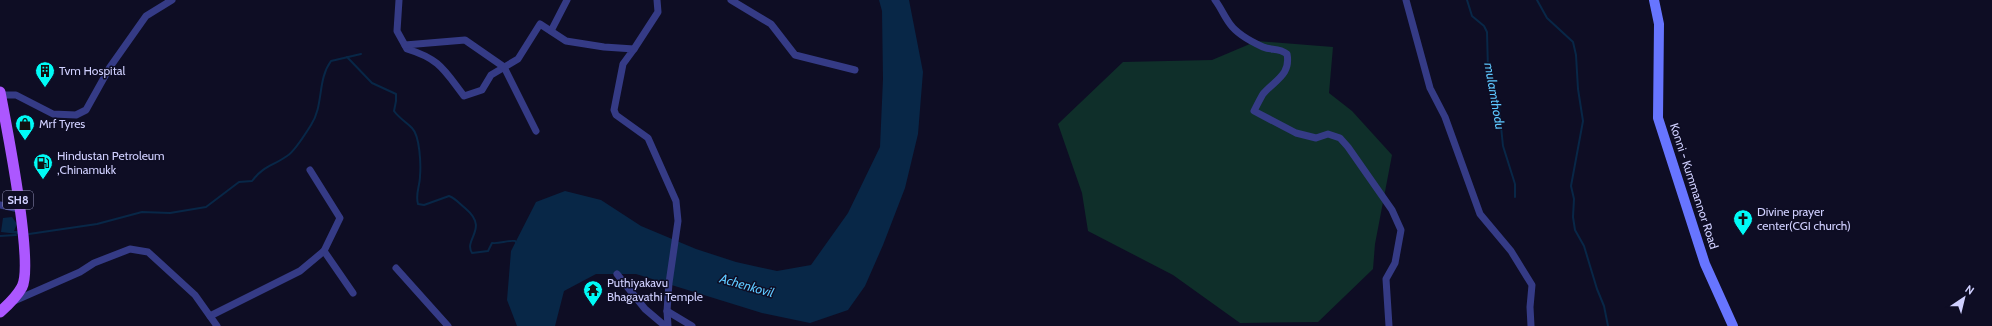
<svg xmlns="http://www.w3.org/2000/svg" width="1992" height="326" font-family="Cabin,sans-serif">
<rect width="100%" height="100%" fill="#0e0d24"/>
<path fill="#0f2f2a" d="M 1257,41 L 1333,47 L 1329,93 L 1352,111 L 1392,155 L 1375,244 L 1373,269 L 1318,322 L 1240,323 L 1173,275 L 1088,231 L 1082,193 L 1058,124 L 1123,62 L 1212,60 Z"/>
<g fill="#082747">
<path d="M 879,0 L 909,0 L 923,72 L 918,134 L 905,188 L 883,245 L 865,286 L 848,310 L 810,323 L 762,313 L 636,274 L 596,274 L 564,291 L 555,326 L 517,326 L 507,300 L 511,251 L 536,202 L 565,191 L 601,200 L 641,226 L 696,249 L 736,262 L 777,271 L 811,265 L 848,213 L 880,147 L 883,79 L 882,11 Z"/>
<path d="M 12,217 L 17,224 L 14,231 L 19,231 L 18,234 L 1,232 L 3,218 Z"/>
</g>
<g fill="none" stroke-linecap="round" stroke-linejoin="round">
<g stroke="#082747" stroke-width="2">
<path d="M 1467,0 L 1472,16 L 1484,26 L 1487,32 L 1488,70 L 1499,107 L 1503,146 L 1515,184 L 1515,197"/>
<path d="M 1537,0 L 1547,18 L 1573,42 L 1576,55 L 1578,89 L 1583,121 L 1571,186 L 1574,199 L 1573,217 L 1575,230 L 1584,246 L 1597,289 L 1604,306 L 1608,326"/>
<path d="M 347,57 L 372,83 L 396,94 L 396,101 L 394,111 C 399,118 406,122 412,128 C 420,136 421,165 420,176 C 420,186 415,194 418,204 L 424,205 L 449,196 C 455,198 460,204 465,208 C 490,229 463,239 472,253 L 488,251 L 492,243 C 500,244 507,240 515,241 L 517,243"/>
<path d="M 29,234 L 97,224 L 142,212 L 170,213 L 206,207 L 239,182 L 252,181 C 263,166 273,166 287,156 C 294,152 306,133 311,125 C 324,105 317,80 331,61 L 361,54"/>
<path d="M 0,236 L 16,235"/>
</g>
<g stroke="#353b86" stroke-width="7">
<path d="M 399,0 L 397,31 L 407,49 C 440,59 444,70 464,96 L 482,90 L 491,75 L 518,59 L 540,24 L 566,41 L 604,47 L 634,49 L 623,64 L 614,110 L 616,115 L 648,138 L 676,201 L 678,221 L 669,283 L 667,311 L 668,326"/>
<path d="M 731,0 L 771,24 L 795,55 L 855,70"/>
<path d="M 1215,0 C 1221,8 1224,16 1230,24 C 1237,34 1252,42 1263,47 C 1272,51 1278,47 1287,54 C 1291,75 1275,80 1263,94 C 1260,99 1257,105 1254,111 L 1296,133 L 1316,138 L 1328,134 L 1340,138 L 1348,147 L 1392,210 L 1401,230 L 1395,263 L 1386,279 L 1389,326"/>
<path d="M 1406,0 L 1430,88 L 1445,117 L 1480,214 L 1511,251 L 1532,285 L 1530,307 L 1531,326"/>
<path d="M 551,31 L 567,0"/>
<path d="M 405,45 L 465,40 L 504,67 L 536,131"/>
<path d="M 634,49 L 658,12 L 657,0"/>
<path d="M 1,95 L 16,95 L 53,114 L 76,115 L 86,110 L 110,67 L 146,16 L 172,0"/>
<path d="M 0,205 L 19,209"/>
<path d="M 324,251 L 353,293"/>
<path d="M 396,268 L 448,326"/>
<path d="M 617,274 L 645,309 L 665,326"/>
<path d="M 14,301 L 80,272 L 94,263 L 130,249 L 148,252 L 195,295 L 217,326"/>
<path d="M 667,311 L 692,326"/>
<path d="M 210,316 L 300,271 L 324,251 L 340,218 L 310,170"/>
</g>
<path stroke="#6775ff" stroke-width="10" d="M 1654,0 L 1659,24 L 1658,118 L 1705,264 L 1733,326"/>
<path stroke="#ac57ff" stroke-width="11" d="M 0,92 C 6,123 34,264 22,287 C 17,296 8,305 0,312"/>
</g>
<defs>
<g id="building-pin" transform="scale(1)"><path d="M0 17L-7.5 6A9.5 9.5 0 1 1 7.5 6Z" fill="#00fbf6" stroke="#0e0d24"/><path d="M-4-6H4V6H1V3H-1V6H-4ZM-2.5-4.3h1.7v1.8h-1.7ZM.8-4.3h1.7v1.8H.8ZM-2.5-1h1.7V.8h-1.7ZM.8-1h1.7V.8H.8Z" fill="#111"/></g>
<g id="shop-pin" transform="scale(1)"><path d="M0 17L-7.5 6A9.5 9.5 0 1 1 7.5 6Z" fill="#00fbf6" stroke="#0e0d24"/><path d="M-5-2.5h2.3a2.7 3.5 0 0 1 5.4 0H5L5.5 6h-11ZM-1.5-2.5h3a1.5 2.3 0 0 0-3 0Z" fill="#111"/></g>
<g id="fuel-pin" transform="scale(1)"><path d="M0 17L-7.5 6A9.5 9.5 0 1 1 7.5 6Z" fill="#00fbf6" stroke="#0e0d24"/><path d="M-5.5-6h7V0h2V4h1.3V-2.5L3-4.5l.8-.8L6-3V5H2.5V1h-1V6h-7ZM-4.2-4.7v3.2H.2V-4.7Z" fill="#111"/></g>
<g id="church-pin" transform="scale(1)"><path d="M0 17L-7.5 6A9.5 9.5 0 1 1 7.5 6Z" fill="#00fbf6" stroke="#0e0d24"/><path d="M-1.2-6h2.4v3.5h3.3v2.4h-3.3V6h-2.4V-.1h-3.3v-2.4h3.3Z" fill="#111"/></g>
<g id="temple-pin" transform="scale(1)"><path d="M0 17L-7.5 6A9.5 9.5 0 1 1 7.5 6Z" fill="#00fbf6" stroke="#0e0d24"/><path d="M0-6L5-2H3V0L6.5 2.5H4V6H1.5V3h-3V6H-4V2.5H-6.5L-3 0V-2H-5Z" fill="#111"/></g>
</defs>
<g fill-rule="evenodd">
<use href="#building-pin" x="45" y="71"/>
<use href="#shop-pin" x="25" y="124"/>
<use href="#fuel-pin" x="43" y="163"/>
<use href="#church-pin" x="1743" y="219"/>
<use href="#temple-pin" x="593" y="290"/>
</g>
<g text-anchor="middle" stroke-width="3" stroke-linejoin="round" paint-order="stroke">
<rect fill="#0e0d24" stroke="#9696bd" stroke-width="1" x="3" y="191" width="30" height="18" rx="3"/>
<g font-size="11" font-weight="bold" fill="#d0d0ff">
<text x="18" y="204">SH8</text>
</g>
<g font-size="12" fill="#d0d0ff" stroke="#0e0d24" text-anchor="start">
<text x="59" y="75">Tvm Hospital</text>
<text x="39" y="128">Mrf Tyres</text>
<text x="57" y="160">Hindustan Petroleum<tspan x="57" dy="14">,Chinamukk</tspan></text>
<text x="1757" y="216">Divine prayer<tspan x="1757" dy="14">center(CGI church)</tspan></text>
<text x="607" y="287">Puthiyakavu<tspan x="607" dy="14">Bhagavathi Temple</tspan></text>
</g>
<g font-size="12" fill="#d0d0ff" stroke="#0e0d24">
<text transform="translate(1694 186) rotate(72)" y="4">Konni - Kummannor Road</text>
</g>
<g font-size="13" font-style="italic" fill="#5ec8ff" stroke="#0e0d24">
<text transform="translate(1495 96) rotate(80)" y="5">mulamthodu</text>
<text transform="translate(747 285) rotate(16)" y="5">Achenkovil</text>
</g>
</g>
<g transform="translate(1964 298) rotate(35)" stroke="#0e0d24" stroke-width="3" paint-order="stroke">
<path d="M0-3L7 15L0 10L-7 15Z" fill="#d0d0ff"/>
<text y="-6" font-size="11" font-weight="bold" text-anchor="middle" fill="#d0d0ff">N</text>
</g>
</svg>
